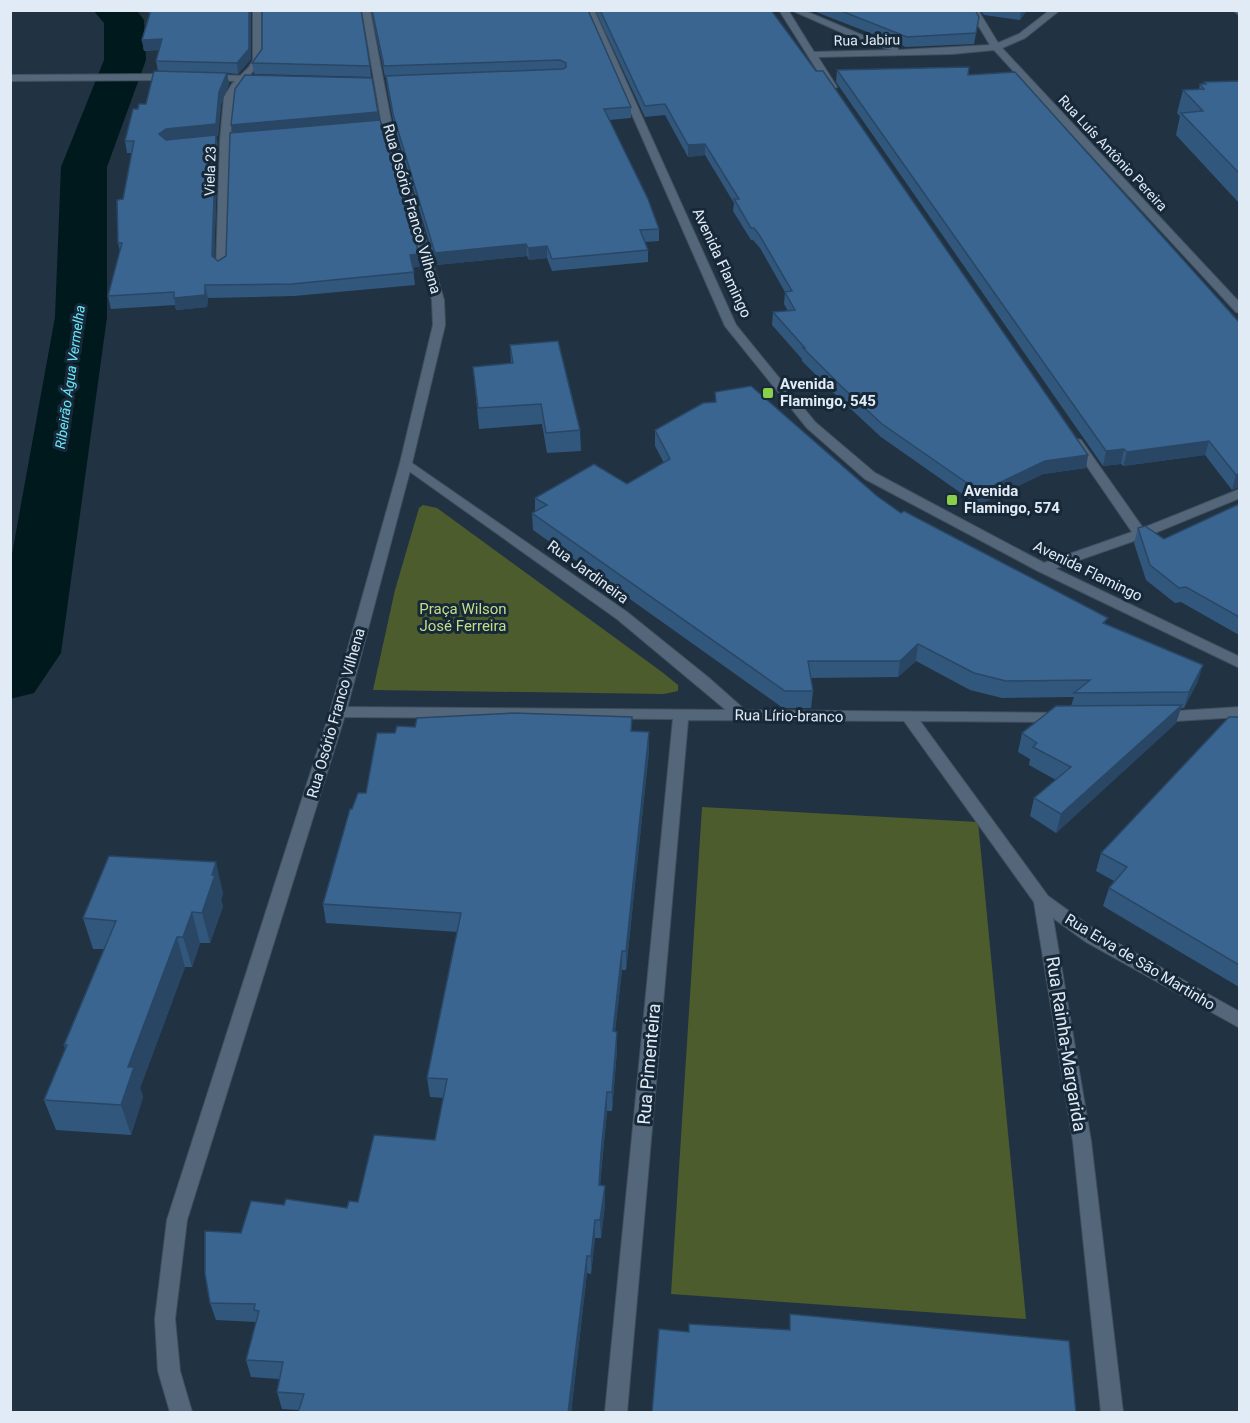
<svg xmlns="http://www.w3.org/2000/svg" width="1250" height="1423" font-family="Roboto,sans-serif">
<rect width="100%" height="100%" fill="#213243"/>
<g fill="#4d5c2c">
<path d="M 423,505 L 437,508 L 662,672 L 678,685 L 678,691 L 664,694 L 373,690 L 395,590 L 419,508 Z"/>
<path d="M 702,807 L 978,822 L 1026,1319 L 671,1294 Z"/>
</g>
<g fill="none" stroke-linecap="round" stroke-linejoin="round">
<path fill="#00191c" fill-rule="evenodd" d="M 93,10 L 138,12 L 144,20 L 146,60 L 107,167 L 107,317 L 61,653 L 34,693 L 10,699 L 10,565 L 55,317 L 61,167 L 104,60 L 104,23 Z"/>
<g stroke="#41505e" stroke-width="2">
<g id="street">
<path d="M 253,10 L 261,10 L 261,60 L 234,97 L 230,141 L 226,268 L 221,271 L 216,268 L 220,141 L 224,97 L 232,84 L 249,67 L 253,60 Z"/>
<path d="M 779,10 L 788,10 L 814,52 L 892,50 L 863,42 L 791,10 L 803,10 L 869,38 L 898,46 L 898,50 L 990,45 L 969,10 L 978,10 L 998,43 L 1019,34 L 1050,10 L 1060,10 L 1025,38 L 1002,48 L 1240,303 L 1240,313 L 1236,312 L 994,50 L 952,54 L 818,57 L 837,87 L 832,90 L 829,89 Z"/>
<path d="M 1233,10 L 1240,10 L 1240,16 Z"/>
<path d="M 1077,439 L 1081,440 L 1143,528 L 1240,489 L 1240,498 L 1145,537 L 1048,571 L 1038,571 L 1036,568 L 1038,565 L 1132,532 L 1071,443 Z"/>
<path d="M 406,459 L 627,612 L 709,678 L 745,710 L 1066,713 L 1069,717 L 1066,721 L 1061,722 L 920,721 L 1048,896 L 1098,932 L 1240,1012 L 1240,1028 L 1086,942 L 1053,918 L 1091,1141 L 1123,1412 L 1101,1412 L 1073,1141 L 1034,902 L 904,721 L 688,720 L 627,1412 L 605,1412 L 673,719 L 338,717 L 330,712 L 338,707 L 726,710 L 617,619 L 402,466 L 400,463 Z"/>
<path d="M 1240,707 L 1240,717 L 1160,722 L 1152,717 L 1160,712 Z"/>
</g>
</g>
<g stroke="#41505e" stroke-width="2">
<g id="secondary">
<path d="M 362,10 L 370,10 L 392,126 L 444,300 L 445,325 L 412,463 L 346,712 L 187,1220 L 175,1319 L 180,1371 L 192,1412 L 170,1412 L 158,1371 L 155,1319 L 167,1220 L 330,712 L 400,463 L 433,325 L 432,300 L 382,126 Z"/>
<path d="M 586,10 L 594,10 L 736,325 L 815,422 L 875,473 L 1048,565 L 1240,657 L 1240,668 L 1038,571 L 865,479 L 807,428 L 725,326 Z"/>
<path d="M 10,75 L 172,74 L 177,77 L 172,80 L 10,81 Z"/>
<path d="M 208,75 L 262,76 L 267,79 L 262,82 L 205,80 L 203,78 Z"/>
</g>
</g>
<use href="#street" fill="#54677a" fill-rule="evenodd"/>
<use href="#secondary" fill="#54677a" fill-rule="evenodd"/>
</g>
<g fill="#32577c">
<path d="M 145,10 L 251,10 L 251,59 L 238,74 L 227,73 L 229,84 L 221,104 L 218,136 L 216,136 L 218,146 L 214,258 L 218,261 L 226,256 L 232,133 L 231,125 L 378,112 L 379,120 L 420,267 L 413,267 L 415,285 L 294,296 L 208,298 L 207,307 L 176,310 L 175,305 L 111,309 L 108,296 L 120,251 L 118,243 L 123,199 L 132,153 L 127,153 L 125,141 L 138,109 L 146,104 L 158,71 L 156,61 L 159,50 L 144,51 L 142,40 L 150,14 Z"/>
<path d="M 371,10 L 588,10 L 631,107 L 631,118 L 609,120 L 659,229 L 659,241 L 645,242 L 648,250 L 648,262 L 552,271 L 547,258 L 529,260 L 527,256 L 436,265 L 394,125 L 387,87 L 386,77 L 385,77 Z"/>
<path d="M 595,10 L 771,10 L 1088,455 L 1086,468 L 1043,474 L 978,505 L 881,437 L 840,399 L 802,361 L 802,359 L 772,325 L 773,312 L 788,311 L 784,304 L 785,292 L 760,248 L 753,240 L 751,240 L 733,211 L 734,203 L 705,155 L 688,157 L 665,115 L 645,117 Z"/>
<path d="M 811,10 L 975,10 L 977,28 L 974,44 L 906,47 Z"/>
<path d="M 980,10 L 1027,10 L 1020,20 L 984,15 Z"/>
<path d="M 262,49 L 370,66 L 371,77 L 254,74 L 252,63 Z"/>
<path d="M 837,70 L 968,75 L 1239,322 L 1239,487 L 1232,490 L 1205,455 L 1123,466 L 1121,464 L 1103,466 L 836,82 Z"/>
<path d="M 1239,81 L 1239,203 L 1176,135 L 1180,116 L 1177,113 L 1183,90 L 1199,89 L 1200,84 L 1204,84 L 1204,82 Z"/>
<path d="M 510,345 L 580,430 L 581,451 L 547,453 L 542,424 L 479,429 L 473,367 L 511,364 Z"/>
<path d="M 715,392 L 901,513 L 1106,625 L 1198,681 L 1184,708 L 1181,708 L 1176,723 L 1056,833 L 1030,816 L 1034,798 L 1056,780 L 1029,765 L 1030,759 L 1018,752 L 1022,733 L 1071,706 L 1074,697 L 1002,698 L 970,690 L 916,661 L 898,677 L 811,678 L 813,691 L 811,708 L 783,708 L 533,530 L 532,513 L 535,512 L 535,498 L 627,484 L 664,463 L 655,446 L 655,430 L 715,402 Z"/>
<path d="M 1239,504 L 1239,635 L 1181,602 L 1175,603 L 1146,580 L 1134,543 L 1138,528 L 1164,539 Z"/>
<path d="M 1239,717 L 1239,987 L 1103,906 L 1109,888 L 1114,881 L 1096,871 L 1101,853 Z"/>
<path d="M 632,731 L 649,751 L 626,970 L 622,970 L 615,1031 L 617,1050 L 612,1111 L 607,1111 L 600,1185 L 605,1204 L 601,1238 L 595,1238 L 591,1274 L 587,1273 L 571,1413 L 298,1413 L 299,1410 L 282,1409 L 277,1392 L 279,1379 L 251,1377 L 246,1360 L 256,1322 L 216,1320 L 210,1303 L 241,1233 L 284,1205 L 347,1208 L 358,1202 L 435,1140 L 444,1098 L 430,1097 L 427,1078 L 458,932 L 326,923 L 323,904 L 352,809 L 366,793 Z"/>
<path d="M 223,893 L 221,900 L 223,906 L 210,943 L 200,943 L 192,967 L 185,967 L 140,1088 L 143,1097 L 131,1135 L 56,1130 L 44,1100 L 65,1049 L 64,1045 L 104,949 L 93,949 L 83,918 Z"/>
</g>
<g fill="#294765">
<path d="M 249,10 L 251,10 L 251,59 L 238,74 L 237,63 Z"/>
<path d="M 1021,10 L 1027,10 L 1020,20 Z"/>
<path d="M 162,39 L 164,49 L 144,51 L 142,40 Z"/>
<path d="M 227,73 L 229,84 L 221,104 L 218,136 L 216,136 L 218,146 L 214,268 L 168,141 L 159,134 L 219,92 Z"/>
<path d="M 378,112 L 379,121 L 233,135 L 231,125 Z"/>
<path d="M 705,144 L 705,155 L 688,157 L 688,145 Z"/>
<path d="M 526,244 L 527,256 L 436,265 L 435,253 Z"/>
<path d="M 547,246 L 547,258 L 529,260 L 528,248 Z"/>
<path d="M 419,254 L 420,267 L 411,268 L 410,255 Z"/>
<path d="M 205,285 L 208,298 L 207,307 L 176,310 L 174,298 Z"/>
<path d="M 1209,441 L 1205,455 L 1123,466 L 1127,452 Z"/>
<path d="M 1124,449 L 1121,464 L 1103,466 L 1106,451 Z"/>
<path d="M 1088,455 L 1086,468 L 1043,474 L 978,505 L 980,492 L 1045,461 Z"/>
<path d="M 1239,474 L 1239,487 L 1232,490 L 1236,475 Z"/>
<path d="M 918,644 L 916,661 L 898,677 L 900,661 Z"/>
<path d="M 1203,665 L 1198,681 L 1184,708 L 1189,692 Z"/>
<path d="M 1182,705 L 1176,723 L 1056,833 L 1061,814 Z"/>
<path d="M 649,732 L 649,751 L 626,970 L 626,951 Z"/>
<path d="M 216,862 L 223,893 L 221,900 L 223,906 L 210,943 L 202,913 Z"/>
<path d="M 192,912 L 200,943 L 192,967 L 183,937 Z"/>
<path d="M 177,937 L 185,967 L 140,1088 L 143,1097 L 131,1135 L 121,1105 L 128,1067 Z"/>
<path d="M 622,951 L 622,970 L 613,1050 L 613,1031 Z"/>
<path d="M 617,1032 L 617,1050 L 612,1111 L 612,1092 Z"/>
<path d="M 607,1092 L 607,1111 L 601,1171 L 599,1203 L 599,1185 L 601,1153 Z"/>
<path d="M 605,1186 L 605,1204 L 601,1238 L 600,1220 Z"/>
<path d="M 595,1220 L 595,1238 L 591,1274 L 591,1256 Z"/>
<path d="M 587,1256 L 587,1273 L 571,1413 L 568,1413 Z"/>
</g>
<g fill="#3a6590" stroke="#294765" stroke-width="1.5">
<path d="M 151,10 L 249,10 L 249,49 L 237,63 L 156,61 L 162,39 L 142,40 Z"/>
<path d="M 262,10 L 361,10 L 370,66 L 252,63 L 262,49 Z"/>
<path d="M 372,10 L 588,10 L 631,107 L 604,109 L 648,199 L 659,229 L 640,230 L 648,250 L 552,259 L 547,246 L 528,248 L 526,244 L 435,253 L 393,114 L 386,76 L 563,69 L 566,67 L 566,63 L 560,60 L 384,66 Z"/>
<path d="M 600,10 L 771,10 L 816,71 L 823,71 L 1088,455 L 1045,461 L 980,492 L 882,424 L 841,386 L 803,348 L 805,348 L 773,312 L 795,310 L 785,292 L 792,291 L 760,236 L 754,228 L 751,228 L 734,199 L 739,199 L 705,144 L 688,145 L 665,104 L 645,106 Z"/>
<path d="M 839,10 L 975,10 L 979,17 L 976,33 L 907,37 Z"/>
<path d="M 969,67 L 968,75 L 1015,72 L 1239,322 L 1239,474 L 1236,475 L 1209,441 L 1127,452 L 1124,449 L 1106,451 L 837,70 Z"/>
<path d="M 154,71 L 227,73 L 219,92 L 216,124 L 166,129 L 159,134 L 166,140 L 216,135 L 212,256 L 218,261 L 226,256 L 230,133 L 380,120 L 419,254 L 410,255 L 414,272 L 292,284 L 205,285 L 205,295 L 174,298 L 174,292 L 108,296 L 122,243 L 118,243 L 117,200 L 123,199 L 134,141 L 125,141 L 133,109 L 138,109 L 139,104 L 146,104 Z"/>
<path d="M 245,75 L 372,78 L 378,112 L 231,125 L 235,89 Z"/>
<path d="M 1239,81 L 1239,173 L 1181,113 L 1203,111 L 1183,90 L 1204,89 L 1200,84 L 1206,84 L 1204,82 Z"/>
<path d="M 558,341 L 580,430 L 546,433 L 541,404 L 478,408 L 473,367 L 513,363 L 510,345 Z"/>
<path d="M 751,386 L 877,496 L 901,513 L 904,511 L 1108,618 L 1103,623 L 1203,665 L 1189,692 L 1074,693 L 1090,680 L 1006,681 L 974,673 L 918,644 L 900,661 L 808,661 L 813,691 L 785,691 L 532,513 L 547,505 L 535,498 L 594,464 L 627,484 L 670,459 L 655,430 L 703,403 L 716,402 L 715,392 Z"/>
<path d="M 1239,504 L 1239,617 L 1186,587 L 1179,588 L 1150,565 L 1138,528 L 1145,526 L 1164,539 Z"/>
<path d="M 1182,705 L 1061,814 L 1034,798 L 1071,767 L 1033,747 L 1037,743 L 1022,733 L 1056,706 Z"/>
<path d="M 514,713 L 632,717 L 631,731 L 649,732 L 626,951 L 622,951 L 613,1031 L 617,1032 L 612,1092 L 607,1092 L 601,1153 L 599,1185 L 605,1186 L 600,1220 L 595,1220 L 591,1256 L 587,1256 L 568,1413 L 298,1413 L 304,1394 L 277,1392 L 283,1362 L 246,1360 L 259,1311 L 254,1310 L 255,1304 L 210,1303 L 205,1274 L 205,1231 L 241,1233 L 251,1201 L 284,1205 L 286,1199 L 347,1208 L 349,1201 L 358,1202 L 374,1135 L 435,1140 L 447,1079 L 427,1078 L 461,913 L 323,904 L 350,809 L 352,809 L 358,793 L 366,793 L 377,733 L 395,733 L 397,726 L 415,727 L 417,718 Z"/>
<path d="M 1229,717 L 1239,717 L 1239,965 L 1109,888 L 1127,867 L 1101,853 Z"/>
<path d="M 109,856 L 216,862 L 212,875 L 215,875 L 202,913 L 192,912 L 183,937 L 177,937 L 128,1067 L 134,1067 L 121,1105 L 44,1100 L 67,1045 L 64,1045 L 116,921 L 83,918 Z"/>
<path d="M 790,1314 L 1069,1341 L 1076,1413 L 652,1413 L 659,1329 L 689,1332 L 689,1324 L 790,1330 Z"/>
</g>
<g fill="#89cf49" stroke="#172838" stroke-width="2">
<rect x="762" y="387" width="12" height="12" rx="3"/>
<rect x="946" y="494" width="12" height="12" rx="3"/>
</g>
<g text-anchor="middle" stroke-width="6" stroke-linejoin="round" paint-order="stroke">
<g font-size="14" fill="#e1ebf6" stroke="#172838">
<text transform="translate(867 40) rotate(-1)" y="5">Rua Jabiru</text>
<text transform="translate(1113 153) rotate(47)" y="5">Rua Luís Antônio Pereira</text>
<text transform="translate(210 171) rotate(-88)" y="5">Viela 23</text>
</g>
<g font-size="14" font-style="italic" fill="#69e8f9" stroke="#172838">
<text transform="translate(70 377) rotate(-82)" y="5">Ribeirão Água Vermelha</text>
</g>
<g font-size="15" fill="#e1ebf6" stroke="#172838">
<text transform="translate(412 209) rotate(74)" y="5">Rua Osório Franco Vilhena</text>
<text transform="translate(722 263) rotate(65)" y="5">Avenida Flamingo</text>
<text transform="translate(1088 571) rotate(26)" y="5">Avenida Flamingo</text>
<text transform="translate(588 572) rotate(36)" y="5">Rua Jardineira</text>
<text transform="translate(336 713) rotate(-74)" y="5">Rua Osório Franco Vilhena</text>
<text transform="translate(789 716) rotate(1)" y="5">Rua Lírio-branco</text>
<text transform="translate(1140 962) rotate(31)" y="5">Rua Erva de São Martinho</text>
</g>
<g font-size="15" font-weight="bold" fill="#e1ebf6" stroke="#172838" text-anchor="start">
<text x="780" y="389">Avenida<tspan x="780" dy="17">Flamingo, 545</tspan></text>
<text x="964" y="496">Avenida<tspan x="964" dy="17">Flamingo, 574</tspan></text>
</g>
<g font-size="15" fill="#c3de89" stroke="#172838">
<text x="463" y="614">Praça Wilson<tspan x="463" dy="17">José Ferreira</tspan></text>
</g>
<g font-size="18" fill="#e1ebf6" stroke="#172838">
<text transform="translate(1066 1044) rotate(81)" y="6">Rua Rainha-Margarida</text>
<text transform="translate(649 1064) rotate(-85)" y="6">Rua Pimenteira</text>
</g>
</g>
<rect width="1250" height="1423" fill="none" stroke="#e1ebf6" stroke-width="24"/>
</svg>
